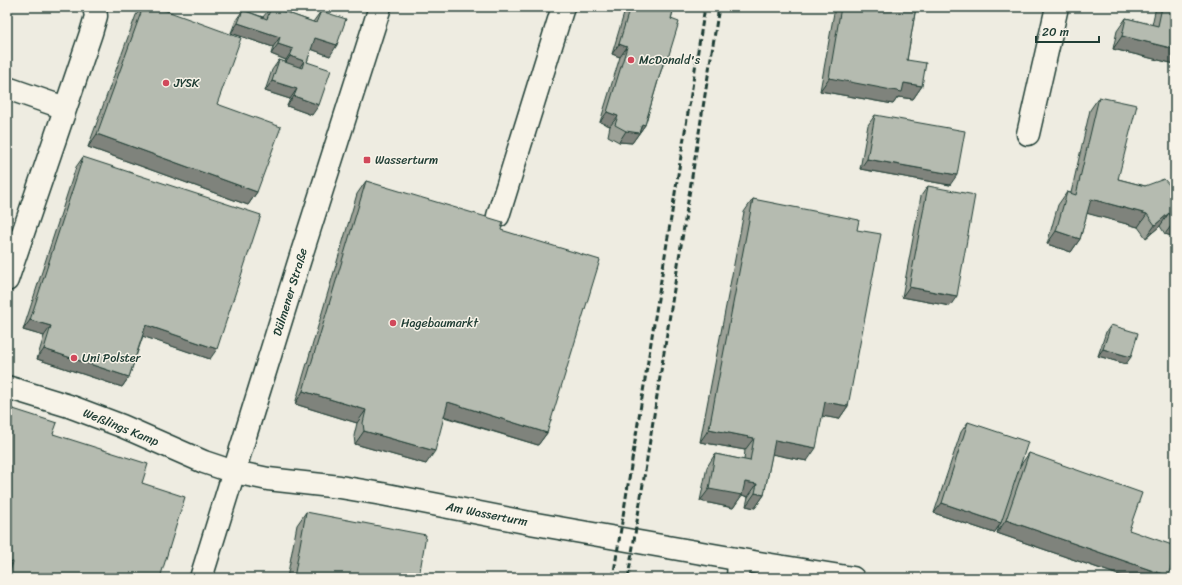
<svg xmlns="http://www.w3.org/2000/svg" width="1182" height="585" font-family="Sriracha,sans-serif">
<rect width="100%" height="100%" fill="#eeece1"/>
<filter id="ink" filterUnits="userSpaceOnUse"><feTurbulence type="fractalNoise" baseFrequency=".025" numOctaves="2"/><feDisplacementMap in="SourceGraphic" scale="8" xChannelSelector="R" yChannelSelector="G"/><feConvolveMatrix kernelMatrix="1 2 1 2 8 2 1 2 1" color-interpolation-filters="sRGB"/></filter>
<g filter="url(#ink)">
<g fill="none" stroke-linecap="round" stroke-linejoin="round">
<g stroke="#1f3d34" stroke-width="25">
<g id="minor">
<path d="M 7,88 L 65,108"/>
<path d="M 1028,134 L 1057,7"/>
<path d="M 498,216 L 563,7"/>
<path d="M 7,280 L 91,33 L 96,16 L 94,7"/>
<path d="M 7,387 L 69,406 L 122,426 L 204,462 L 234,472 L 268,479 L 340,487 L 382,494 L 530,523 L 759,563 L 853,578"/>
<path d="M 201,578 L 299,262 L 380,7"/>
<path d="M 738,578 L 739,560"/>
</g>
</g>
<use href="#minor" stroke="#f7f3e8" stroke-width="22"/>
<g stroke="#1f3d34" stroke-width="3" stroke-dasharray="6 3" stroke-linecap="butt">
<path d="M 613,578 L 705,7"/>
<path d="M 628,578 L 719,7"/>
</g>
</g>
<g fill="#9ca197" stroke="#1f3d34">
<path d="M 142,7 L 143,7 L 257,192 L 248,205 L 88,147 L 136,15 Z"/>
<path d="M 271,7 L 313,22 L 321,11 L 330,56 L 311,49 L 307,62 L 312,115 L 287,106 L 290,99 L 265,91 L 272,70 L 279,60 L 285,62 L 286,60 L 271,54 L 273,47 L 231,33 L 236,20 L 243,10 L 263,17 Z"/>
<path d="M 626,7 L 674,7 L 671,19 L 663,64 L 645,125 L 632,143 L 619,142 L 608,136 L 610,126 L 600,122 L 620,57 L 612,54 Z"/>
<path d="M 835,7 L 916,7 L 907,60 L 922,86 L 913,99 L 898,97 L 893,104 L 820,91 Z"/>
<path d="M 1156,7 L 1175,7 L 1175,64 L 1113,49 L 1117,31 L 1126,18 L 1152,25 Z"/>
<path d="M 1099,97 L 1118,179 L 1145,186 L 1175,188 L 1175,237 L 1165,234 L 1160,226 L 1146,238 L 1138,227 L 1087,213 L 1080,239 L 1071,252 L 1047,244 L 1058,205 L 1067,192 L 1071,193 L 1090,110 Z"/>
<path d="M 875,115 L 950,185 L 860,169 L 868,125 Z"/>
<path d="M 83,157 L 210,359 L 143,336 L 129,377 L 122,387 L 37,359 L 44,336 L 23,330 L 76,167 Z"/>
<path d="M 366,181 L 501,230 L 547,433 L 538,445 L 444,417 L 426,464 L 355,444 L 354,436 L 357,423 L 295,404 L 357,194 Z"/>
<path d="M 928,186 L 950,306 L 902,297 L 921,196 Z"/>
<path d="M 753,199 L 857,230 L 848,406 L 839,419 L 822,416 L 807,461 L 772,454 L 764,495 L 755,508 L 746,506 L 748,497 L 742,495 L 733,508 L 700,501 L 707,467 L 715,454 L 744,460 L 745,450 L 700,442 L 744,212 Z"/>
<path d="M 1111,325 L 1126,364 L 1098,356 L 1106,332 Z"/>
<path d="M 7,407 L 53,434 L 142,483 L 160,578 L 7,578 Z"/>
<path d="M 968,422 L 1020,466 L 1029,453 L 1129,530 L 1166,578 L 1127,578 L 997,533 L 999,526 L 994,533 L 934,513 L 961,432 Z"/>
<path d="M 306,512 L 419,577 L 422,578 L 287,578 L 297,525 Z"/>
</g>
<g fill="#7f837b" stroke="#1f3d34">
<path d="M 238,23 L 280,37 L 273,47 L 231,33 Z"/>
<path d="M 1122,36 L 1175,49 L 1175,64 L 1113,49 Z"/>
<path d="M 315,38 L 337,45 L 330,56 L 308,48 Z"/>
<path d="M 278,44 L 293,49 L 286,60 L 271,54 Z"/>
<path d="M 619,44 L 627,47 L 620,57 L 612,54 Z"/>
<path d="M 290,56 L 304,61 L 297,71 L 283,67 Z"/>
<path d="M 665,57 L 668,58 L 661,68 Z"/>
<path d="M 829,78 L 904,83 L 922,86 L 913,99 L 898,97 L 893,104 L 820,91 Z"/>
<path d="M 272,81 L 297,89 L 290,99 L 265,91 Z"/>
<path d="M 294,96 L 319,105 L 312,115 L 287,106 Z"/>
<path d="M 607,112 L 618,116 L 610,126 L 600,122 Z"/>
<path d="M 642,124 L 645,125 L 632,143 L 619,142 L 626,131 Z"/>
<path d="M 97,134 L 257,192 L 248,205 L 88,147 Z"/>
<path d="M 867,159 L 957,175 L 950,185 L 860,169 Z"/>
<path d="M 1091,199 L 1147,214 L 1138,227 L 1082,212 Z"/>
<path d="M 1169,213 L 1160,226 L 1146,238 L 1155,225 Z"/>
<path d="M 1174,222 L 1175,222 L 1175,237 L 1165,234 Z"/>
<path d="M 1056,231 L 1080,239 L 1071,252 L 1047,244 Z"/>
<path d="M 909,287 L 957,296 L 950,306 L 902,297 Z"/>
<path d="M 30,320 L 51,326 L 44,336 L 23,330 Z"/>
<path d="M 146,325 L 217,349 L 210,359 L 139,335 Z"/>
<path d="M 44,349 L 129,377 L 122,387 L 37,359 Z"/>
<path d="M 1103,349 L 1131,357 L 1126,364 L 1098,356 Z"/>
<path d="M 303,391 L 366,410 L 357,423 L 295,404 Z"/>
<path d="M 448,402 L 547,433 L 538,445 L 440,415 Z"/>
<path d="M 825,402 L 848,406 L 839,419 L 816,415 Z"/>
<path d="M 709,429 L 754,438 L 745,450 L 700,442 Z"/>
<path d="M 364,431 L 435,451 L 426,464 L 355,444 Z"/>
<path d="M 775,440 L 816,448 L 807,461 L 766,453 Z"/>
<path d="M 745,482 L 757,484 L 748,497 L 742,495 L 733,508 L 700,501 L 709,489 Z"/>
<path d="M 755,493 L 764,495 L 755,508 L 746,506 Z"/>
<path d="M 942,503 L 1001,523 L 994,533 L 934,513 Z"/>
<path d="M 1006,520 L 1168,576 L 1166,578 L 1127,578 L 997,533 Z"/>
<path d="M 7,560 L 13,562 L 7,570 Z"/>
</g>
<g fill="#b5bbb0" stroke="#1f3d34">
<path d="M 143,7 L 156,7 L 241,38 L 217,104 L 281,127 L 257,192 L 97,134 Z"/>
<path d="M 271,7 L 316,23 L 321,11 L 346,19 L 337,45 L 315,38 L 307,62 L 331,70 L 319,105 L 294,96 L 297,89 L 272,81 L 279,60 L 302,68 L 304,61 L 290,56 L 293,49 L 278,44 L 280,37 L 238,23 L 243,10 L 267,19 Z"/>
<path d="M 630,7 L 674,7 L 671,19 L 679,22 L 668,58 L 665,57 L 645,125 L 642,124 L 639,133 L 626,131 L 615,125 L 618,116 L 607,112 L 627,47 L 619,44 Z"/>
<path d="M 841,7 L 916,7 L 907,60 L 926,63 L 922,86 L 904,83 L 902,92 L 829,78 Z"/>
<path d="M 1162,7 L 1175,7 L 1175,49 L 1122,36 L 1126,18 L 1158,26 Z"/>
<path d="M 1099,97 L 1137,105 L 1118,179 L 1145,186 L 1164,179 L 1171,187 L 1175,188 L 1175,222 L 1169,213 L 1155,225 L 1147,214 L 1091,199 L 1080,239 L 1056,231 L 1067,192 L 1076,195 Z"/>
<path d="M 875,115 L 965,131 L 957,175 L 867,159 Z"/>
<path d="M 83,157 L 261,215 L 217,349 L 146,325 L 129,377 L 44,349 L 51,326 L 30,320 Z"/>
<path d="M 366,181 L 503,222 L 501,230 L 600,260 L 547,433 L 448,402 L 435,451 L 364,431 L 363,423 L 366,410 L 303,391 Z"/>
<path d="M 928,186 L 975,195 L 957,296 L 909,287 Z"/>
<path d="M 753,199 L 859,220 L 857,230 L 881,234 L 848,406 L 825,402 L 816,448 L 775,440 L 764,495 L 755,493 L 757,484 L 745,482 L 742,495 L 709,489 L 715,454 L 750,461 L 754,438 L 709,429 Z"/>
<path d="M 1111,325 L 1138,333 L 1131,357 L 1103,349 Z"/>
<path d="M 7,407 L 57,423 L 53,434 L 148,464 L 142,483 L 185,497 L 160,578 L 8,578 L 13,562 L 7,560 Z"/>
<path d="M 968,422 L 1028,442 L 1001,523 L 942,503 Z"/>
<path d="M 1029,453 L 1142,493 L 1129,530 L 1175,546 L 1175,555 L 1168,576 L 1006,520 Z"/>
<path d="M 306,512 L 426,535 L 419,577 L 422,578 L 294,578 Z"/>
<path d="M 589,573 L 600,575 L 600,578 L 588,578 Z"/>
</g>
</g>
<g fill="#d1495b" stroke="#f7f3e8" stroke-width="1.5">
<circle cx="631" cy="60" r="4"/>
<circle cx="166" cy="83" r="4"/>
<rect x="363" y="156" width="8" height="8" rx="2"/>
<circle cx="393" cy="323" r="4"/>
<circle cx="74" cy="358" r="4"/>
</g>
<g text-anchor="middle" stroke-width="3" stroke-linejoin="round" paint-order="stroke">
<g font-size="12" fill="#1f3d34" stroke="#f7f3e8" text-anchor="start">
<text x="639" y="64">McDonald's</text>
<text x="174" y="87">JYSK</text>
<text x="375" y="164">Wasserturm</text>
<text x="401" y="327">Hagebaumarkt</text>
<text x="82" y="362">Uni Polster</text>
</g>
<g font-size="12" fill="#1f3d34" stroke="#f7f3e8">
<text transform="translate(290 292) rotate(-73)" y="4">Dülmener Straße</text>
<text transform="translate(121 427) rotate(22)" y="4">Weßlings Kamp</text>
<text transform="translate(487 514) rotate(11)" y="4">Am Wasserturm</text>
</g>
</g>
<rect width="1182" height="585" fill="none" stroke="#f7f3e8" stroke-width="24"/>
<rect x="12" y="12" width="1158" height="561" fill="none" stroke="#1f3d34" stroke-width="1.5" filter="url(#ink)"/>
<path d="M1036 36v6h63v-6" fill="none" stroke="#1f3d34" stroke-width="2"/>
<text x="1042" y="36" font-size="12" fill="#1f3d34" stroke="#f7f3e8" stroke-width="3" paint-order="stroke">20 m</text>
</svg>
